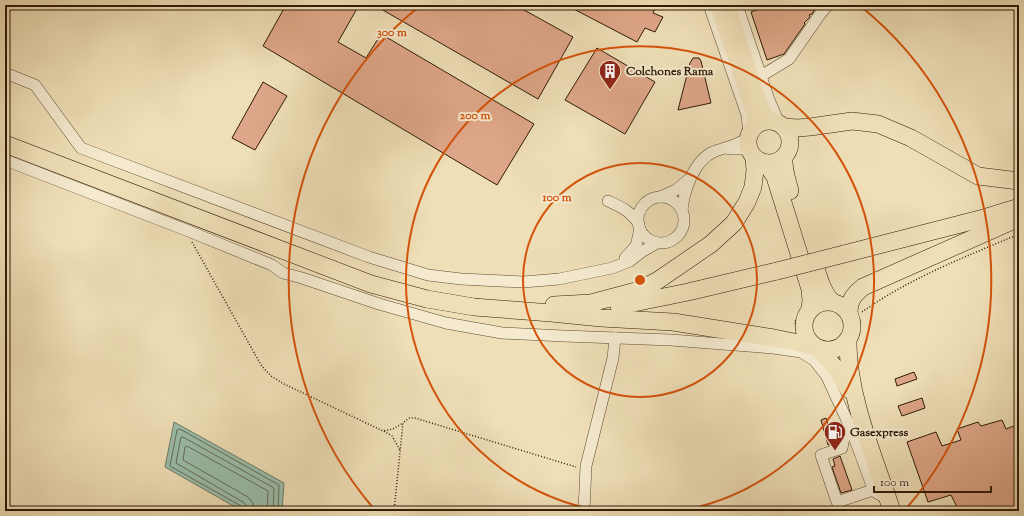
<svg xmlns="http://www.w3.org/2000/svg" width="1024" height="516" font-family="'Sorts Mill Goudy',serif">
<rect width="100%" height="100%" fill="#efdfb7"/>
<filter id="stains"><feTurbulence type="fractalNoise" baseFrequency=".005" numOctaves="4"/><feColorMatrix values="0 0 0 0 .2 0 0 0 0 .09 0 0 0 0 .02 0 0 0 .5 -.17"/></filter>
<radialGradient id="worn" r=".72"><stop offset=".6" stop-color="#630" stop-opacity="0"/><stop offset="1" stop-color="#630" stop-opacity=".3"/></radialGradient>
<path fill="#9abdaa" stroke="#6f7c68" d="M 174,422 L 284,483 L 282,511 L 242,511 L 165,467 Z"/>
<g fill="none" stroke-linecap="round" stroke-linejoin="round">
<g stroke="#646c58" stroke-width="1">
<path d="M 243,511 L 241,506 L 170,466 L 177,430 L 180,429 L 279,485 L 278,511"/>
<path d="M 248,511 L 247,506 L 243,502 L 176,463 L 181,437 L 183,437 L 274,488 L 273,511"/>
<path d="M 254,511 L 253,503 L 248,497 L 183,460 L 185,447 L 187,446 L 268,491 L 267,511"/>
</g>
</g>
<g fill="#dfa789" stroke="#2e1b05">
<path d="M 286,5 L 359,5 L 338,42 L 366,58 L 381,34 L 534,124 L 497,185 L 263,46 Z"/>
<path d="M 374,5 L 515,5 L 573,37 L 538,99 Z"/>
<path d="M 566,5 L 657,5 L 653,13 L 663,17 L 655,32 L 645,28 L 637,42 Z"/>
<path d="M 770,5 L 814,5 L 815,9 L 812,14 L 809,15 L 810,17 L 804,23 L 805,24 L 784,54 L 767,60 L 751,12 Z"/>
<path d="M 597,48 L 655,82 L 625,134 L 565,100 Z"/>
<path d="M 693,58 L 699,58 L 701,61 L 711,103 L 678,110 L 690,63 Z"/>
<path d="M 263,82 L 287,96 L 255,150 L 232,138 Z"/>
<path d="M 914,372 L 917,379 L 897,386 L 895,379 Z"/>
<path d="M 922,398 L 925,408 L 902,416 L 898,406 Z"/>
<path d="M 826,418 L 833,440 L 836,443 L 828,445 L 821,420 Z"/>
<path d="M 1002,420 L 1006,429 L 1019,424 L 1019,511 L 959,511 L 951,495 L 928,502 L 907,442 L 936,432 L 942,446 L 961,440 L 957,429 L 978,422 L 981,426 Z"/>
<path d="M 840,456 L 852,490 L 841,493 L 832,467 L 835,466 L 833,459 Z"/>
</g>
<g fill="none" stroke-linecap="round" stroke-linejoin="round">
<g stroke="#5e4c32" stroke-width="12">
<g id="minor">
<path d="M 709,5 L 747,115 L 749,134"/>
<path d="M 737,5 L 769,100 L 779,123"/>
<path d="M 5,73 L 35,85 L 81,148 L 369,257 L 428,275 L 461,279 L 523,282 L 559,279 L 612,268 L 630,261 L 643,251 L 657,243"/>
<path d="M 761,76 L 789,59 L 821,13 L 828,5"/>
<path d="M 729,149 L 743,149 L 750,152"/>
<path d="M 5,160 L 186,230 L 272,265 L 283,273 L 302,278 L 379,304 L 446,323 L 502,333 L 564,336 L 671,340 L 773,348 L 801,352 L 814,360 L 826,375 L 851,429 L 874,491 L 889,500"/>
<path d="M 660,197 L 676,190 L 688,180"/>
<circle cx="661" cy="220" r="23"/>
<path d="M 608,201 C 623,208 630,211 639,224"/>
<path d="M 682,210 C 684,190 694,161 713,152 C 726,147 736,146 748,138"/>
<path d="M 625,258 L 636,246 L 640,229"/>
<path d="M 855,424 L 844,438 L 842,448 L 821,455 L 837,502 L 870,491 L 874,491"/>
<path d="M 584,511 L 586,466 L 613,358 L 615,338"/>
</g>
</g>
<g stroke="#2e1b05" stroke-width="16">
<g id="major">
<path d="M 717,5 L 754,115 L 754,127"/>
<path d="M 728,5 L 761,105 L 770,121"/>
</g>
</g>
<g stroke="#2e1b05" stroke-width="18">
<g id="highway">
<circle cx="769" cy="142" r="21"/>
<path d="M 784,127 L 798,128 L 810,127 L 852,121 L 878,124 L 911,138 L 978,176 L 1019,181"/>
<path d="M 5,144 L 371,284 L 427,299 L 474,307 L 551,313 L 601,318 L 673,322 L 774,338 L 814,346"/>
<path d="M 784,157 C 783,169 787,179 790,191"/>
<path d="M 766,163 L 775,177 L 810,289 L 811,300 L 810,309"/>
<path d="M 844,254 L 980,219 L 1019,207"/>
<path d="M 815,265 C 819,278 822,291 831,301"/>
<circle cx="828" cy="326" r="24"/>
<path d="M 554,305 L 591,303 L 636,291 L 657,281 L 711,244 L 734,223 L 747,202 L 753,187 L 755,170 L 754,158"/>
<path d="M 619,306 L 688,292 L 777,271"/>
<path d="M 849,314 C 849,301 853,295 863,287 L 1019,218"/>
<path d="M 848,340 C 847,395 875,459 892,511"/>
<path d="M 818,348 L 838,371 L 848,389"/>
</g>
</g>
<g stroke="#2e1b05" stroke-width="1.5" stroke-dasharray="1 2" stroke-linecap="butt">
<path d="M 192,242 L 261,365 L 271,376 L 284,384 L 383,431 L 393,429 L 403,423"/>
<path d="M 862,312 C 910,278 965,257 1019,234"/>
<path d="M 796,330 L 795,322 L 799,312"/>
<path d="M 384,431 L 392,436 L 400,450"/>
<path d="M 394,511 L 403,423 L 409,418 L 415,418 L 576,467"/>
</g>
<use href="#minor" stroke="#f5ead0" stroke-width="11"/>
<use href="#major" stroke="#efdfb7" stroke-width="14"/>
<use href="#highway" stroke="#efdfb7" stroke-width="17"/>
<g stroke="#2e1b05" stroke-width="18" stroke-linecap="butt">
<path id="highway-bridge" d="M 777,271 L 844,254"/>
</g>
<use href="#highway-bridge" stroke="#efdfb7" stroke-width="17"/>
</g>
<g fill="none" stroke="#d5530b" stroke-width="2">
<circle cx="640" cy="280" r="117"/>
<path d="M601 511A234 234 0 1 1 679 511"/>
<path d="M375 510A351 351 0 0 1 421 5M859 5A351 351 0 0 1 905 510"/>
</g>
<defs>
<g id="building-pin" transform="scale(1.15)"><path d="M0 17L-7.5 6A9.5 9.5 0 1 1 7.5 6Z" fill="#8f2418" stroke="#f5ead0"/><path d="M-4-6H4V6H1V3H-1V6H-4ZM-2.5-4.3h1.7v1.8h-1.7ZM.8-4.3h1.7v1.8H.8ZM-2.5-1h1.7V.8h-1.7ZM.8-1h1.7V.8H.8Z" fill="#fff"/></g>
<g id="fuel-pin" transform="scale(1.15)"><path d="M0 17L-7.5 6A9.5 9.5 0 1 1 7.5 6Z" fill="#8f2418" stroke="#f5ead0"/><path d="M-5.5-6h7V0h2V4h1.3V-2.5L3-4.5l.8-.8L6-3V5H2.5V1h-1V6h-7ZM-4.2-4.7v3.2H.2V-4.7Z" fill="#fff"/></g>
</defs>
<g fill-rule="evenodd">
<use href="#building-pin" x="610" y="71"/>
<use href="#fuel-pin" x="835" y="432"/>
</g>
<g text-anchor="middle" stroke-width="4" stroke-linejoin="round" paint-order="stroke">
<g font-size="12" font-weight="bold" fill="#2e1b05" stroke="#f5ead0" text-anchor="start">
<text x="626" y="75">Colchones Rama</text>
<text x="850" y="436">Gasexpress</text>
</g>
</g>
<circle cx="640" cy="280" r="6" fill="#d5530b" stroke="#f5ead0" stroke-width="2"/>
<g font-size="12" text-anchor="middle" font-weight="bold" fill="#d5530b" stroke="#f5ead0" stroke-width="4" stroke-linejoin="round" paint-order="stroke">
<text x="392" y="36">300 m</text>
<text x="475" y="119">200 m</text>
<text x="557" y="201">100 m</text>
</g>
<rect width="1024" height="516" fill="none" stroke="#efdfb7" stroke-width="20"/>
<rect x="6" y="6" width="1012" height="504" fill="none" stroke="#2e1b05" stroke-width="2"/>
<rect x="10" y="10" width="1004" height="496" fill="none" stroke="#2e1b05"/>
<path d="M874 486v6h117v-6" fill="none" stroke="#2e1b05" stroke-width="2"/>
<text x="880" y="486" font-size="12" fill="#2e1b05" stroke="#f5ead0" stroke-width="3" paint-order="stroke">100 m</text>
<rect width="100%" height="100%" filter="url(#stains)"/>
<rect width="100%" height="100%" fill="url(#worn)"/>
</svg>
